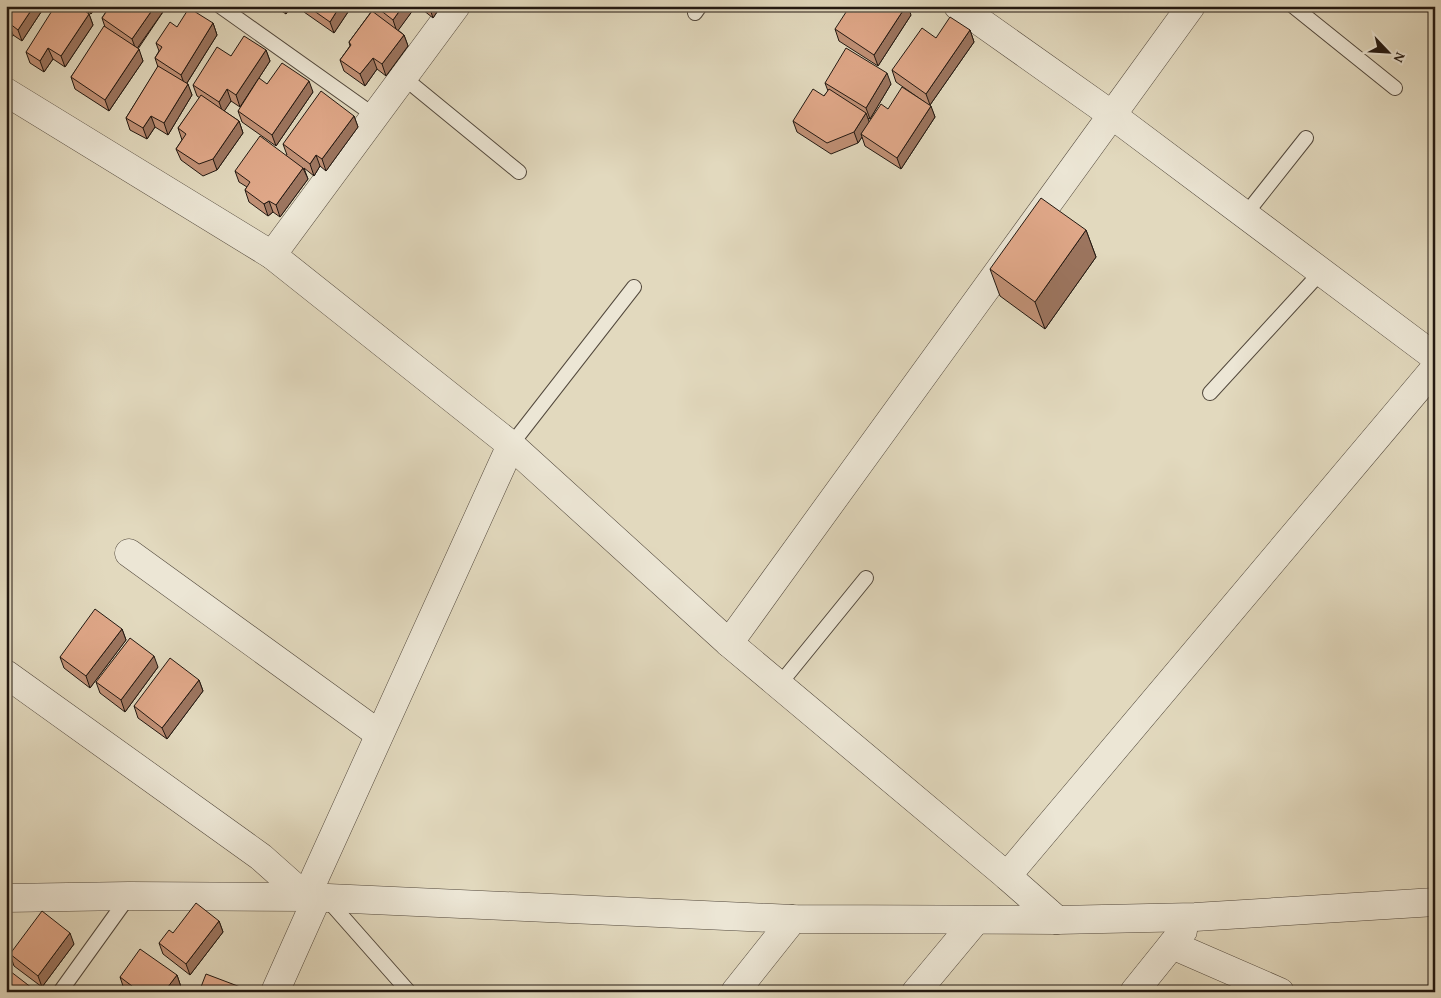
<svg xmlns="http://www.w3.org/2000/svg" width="1441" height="998" font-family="'Gentium Book Plus',serif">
<rect width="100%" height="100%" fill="#e2d9be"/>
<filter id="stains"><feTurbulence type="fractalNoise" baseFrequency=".004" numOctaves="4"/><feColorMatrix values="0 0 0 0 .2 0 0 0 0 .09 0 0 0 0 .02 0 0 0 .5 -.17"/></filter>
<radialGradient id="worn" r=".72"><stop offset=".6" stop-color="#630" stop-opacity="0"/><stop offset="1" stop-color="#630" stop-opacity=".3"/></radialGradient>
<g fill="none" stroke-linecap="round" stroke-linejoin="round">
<g stroke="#52483c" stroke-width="16">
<g id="service">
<path d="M 220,6 L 375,116"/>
<path d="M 1293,6 L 1395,88"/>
<path d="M 695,13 L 700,6"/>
<path d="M 403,77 L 519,172"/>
<path d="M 1245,215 L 1306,138"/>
<path d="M 1210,393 L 1321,272"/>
<path d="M 511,445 L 634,287"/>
<path d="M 779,685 L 866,578"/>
<path d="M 326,898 L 409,992"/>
<path d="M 60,992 L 129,896"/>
</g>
</g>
<g stroke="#52483c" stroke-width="29">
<g id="minor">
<path d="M 958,6 L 1112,115 L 1435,357"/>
<path d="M 6,92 L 272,255 L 511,445 L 729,643 L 1007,876 L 1057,920"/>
<path d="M 272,255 L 456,6"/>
<path d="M 129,553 L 379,734"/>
<path d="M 729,643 L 1191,6"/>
<path d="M 6,674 L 261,857 L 306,897"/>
<path d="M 1007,876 L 1435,368"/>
<path d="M 306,897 L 511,445"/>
<path d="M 6,898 L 129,896 L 306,897 L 793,919 L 1057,920 L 1195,917 L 1435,902"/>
<path d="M 1172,945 L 1280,992"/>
<path d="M 275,992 L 317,898"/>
<path d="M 735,992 L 793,919"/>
<path d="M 916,992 L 976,920"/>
<path d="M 1134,992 L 1183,931"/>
</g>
</g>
<use href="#service" stroke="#ece6d5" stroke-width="14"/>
<use href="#minor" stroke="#ece6d5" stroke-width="28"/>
</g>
<g fill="#c09075" stroke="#221811">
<path d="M 6,6 L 45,6 L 22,41 L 13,35 L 6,45 Z"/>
<path d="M 79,6 L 96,6 L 91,14 Z"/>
<path d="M 110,6 L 167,6 L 138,49 L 143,61 L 109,111 L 75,89 L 71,77 L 105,27 L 102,18 Z"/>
<path d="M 274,6 L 291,6 L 286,14 Z"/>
<path d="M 302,6 L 352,6 L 334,33 L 304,12 Z"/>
<path d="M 367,6 L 416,6 L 398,30 L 404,35 L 408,46 L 386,76 L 377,69 L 365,86 L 344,71 L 340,60 L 350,46 L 349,42 L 371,12 L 368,9 Z"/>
<path d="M 418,6 L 441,6 L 433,18 Z"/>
<path d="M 89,14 L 93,25 L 65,67 L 53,59 L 44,72 L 30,63 L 26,52 Z"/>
<path d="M 911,15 L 878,66 L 839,41 L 835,29 Z"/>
<path d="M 213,23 L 217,35 L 187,83 L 192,95 L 168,135 L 155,127 L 147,139 L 130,130 L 126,118 L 158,67 L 155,58 L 159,51 L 156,43 L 177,27 Z"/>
<path d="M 970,30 L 974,42 L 930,105 L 935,117 L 901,169 L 865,146 L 862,137 L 858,143 L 831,154 L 797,132 L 793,121 L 824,96 L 828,91 L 825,83 L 891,84 L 870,119 L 867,118 L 869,122 L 926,103 L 896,82 L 892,70 L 936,38 Z"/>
<path d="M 266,50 L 270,61 L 240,107 L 231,101 L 224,111 L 239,121 L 243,133 L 217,170 L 203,176 L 181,160 L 176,149 L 182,140 L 178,128 L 200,98 L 197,96 L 193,85 L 231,56 Z"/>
<path d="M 267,84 L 313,92 L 276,146 L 242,122 L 238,111 Z"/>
<path d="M 354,116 L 358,127 L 326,171 L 320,166 L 314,176 L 304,168 L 308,179 L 280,217 L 273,212 L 268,216 L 249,202 L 245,190 L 247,187 L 239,182 L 235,171 L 287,155 L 283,144 Z"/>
<path d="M 1086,230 L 1096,257 L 1045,329 L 1000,296 L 990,269 Z"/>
<path d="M 122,629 L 126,640 L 90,688 L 64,668 L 60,657 Z"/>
<path d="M 158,667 L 125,712 L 100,693 L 96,682 Z"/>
<path d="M 199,680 L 203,691 L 167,739 L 138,718 L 134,706 Z"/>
<path d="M 219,921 L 223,932 L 190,975 L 163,954 L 159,943 Z"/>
<path d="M 74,944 L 42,987 L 14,966 L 10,954 Z"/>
<path d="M 177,975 L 181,987 L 177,992 L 129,992 L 124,989 L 120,977 Z"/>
</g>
<g fill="#9c755f" stroke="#221811">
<path d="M 34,6 L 45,6 L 22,41 L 18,30 Z"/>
<path d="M 88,6 L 96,6 L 91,14 Z"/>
<path d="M 155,6 L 167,6 L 136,50 L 132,39 Z"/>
<path d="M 283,6 L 291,6 L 286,14 Z"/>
<path d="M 340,6 L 352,6 L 334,33 L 330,22 Z"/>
<path d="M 403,6 L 416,6 L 397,32 L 393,20 Z"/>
<path d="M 429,6 L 441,6 L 433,18 Z"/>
<path d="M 906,6 L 908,6 L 911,15 L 878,66 L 874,55 Z"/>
<path d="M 89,14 L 93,25 L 65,67 L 61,56 Z"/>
<path d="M 9,23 L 13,35 L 6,45 L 6,27 Z"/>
<path d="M 213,23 L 217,35 L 185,86 L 181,75 Z"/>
<path d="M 970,30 L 974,42 L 930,105 L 926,94 Z"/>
<path d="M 404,35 L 408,46 L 386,76 L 382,64 Z"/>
<path d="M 48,48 L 53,59 L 44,72 L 40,61 Z"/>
<path d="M 139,49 L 143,61 L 109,111 L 105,100 Z"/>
<path d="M 266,50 L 270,61 L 240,107 L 236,95 Z"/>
<path d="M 373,58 L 377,69 L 365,86 L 360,74 Z"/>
<path d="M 887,73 L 891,84 L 870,119 L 866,108 Z"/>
<path d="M 309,81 L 313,92 L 276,146 L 272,135 Z"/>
<path d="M 188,84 L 192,95 L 168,135 L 164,123 Z"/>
<path d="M 227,89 L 231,101 L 223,113 L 219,102 Z"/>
<path d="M 931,106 L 935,117 L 901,169 L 897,158 Z"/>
<path d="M 866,113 L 870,124 L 861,134 L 862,137 L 858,143 L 854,132 Z"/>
<path d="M 151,116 L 155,127 L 147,139 L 143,128 Z"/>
<path d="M 354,116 L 358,127 L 326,171 L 322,159 Z"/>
<path d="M 239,121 L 243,133 L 217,170 L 213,159 Z"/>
<path d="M 316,155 L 320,166 L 314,176 L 310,164 Z"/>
<path d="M 303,168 L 308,179 L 280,217 L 276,205 Z"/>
<path d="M 269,201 L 273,212 L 268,216 L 264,204 Z"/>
<path d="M 1086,230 L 1096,257 L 1045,329 L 1035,302 Z"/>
<path d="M 122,629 L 126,640 L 90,688 L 86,676 Z"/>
<path d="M 154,656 L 158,667 L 125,712 L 121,700 Z"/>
<path d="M 199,680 L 203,691 L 167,739 L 162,728 Z"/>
<path d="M 219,921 L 223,932 L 190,975 L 186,964 Z"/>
<path d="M 70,933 L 74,944 L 42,987 L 38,976 Z"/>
<path d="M 177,975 L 181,987 L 177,992 L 164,992 Z"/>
</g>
<g fill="#dfa788" stroke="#221811">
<path d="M 6,6 L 34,6 L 18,30 L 9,23 L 6,27 Z"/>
<path d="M 55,6 L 78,6 L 89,14 L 61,56 L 48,48 L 40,61 L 26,52 Z"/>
<path d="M 110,6 L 155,6 L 132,39 L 102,18 Z"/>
<path d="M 307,6 L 340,6 L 330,22 Z"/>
<path d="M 375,6 L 403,6 L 393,20 Z"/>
<path d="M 850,6 L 906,6 L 874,55 L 835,29 Z"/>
<path d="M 189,8 L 213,23 L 181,75 L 155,58 L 162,47 L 156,43 L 170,22 L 177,27 Z"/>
<path d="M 372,11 L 404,35 L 382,64 L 373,58 L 360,74 L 340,60 L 351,45 L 349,42 Z"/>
<path d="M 950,17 L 970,30 L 926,94 L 892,70 L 922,28 L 936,38 Z"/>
<path d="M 104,26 L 139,49 L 105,100 L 71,77 Z"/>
<path d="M 244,36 L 266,50 L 236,95 L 227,89 L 219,102 L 193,85 L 217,47 L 231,56 Z"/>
<path d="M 846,48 L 887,73 L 866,108 L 825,83 Z"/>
<path d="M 282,63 L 309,81 L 272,135 L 238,111 L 259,78 L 267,84 Z"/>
<path d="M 158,66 L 188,84 L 164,123 L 151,116 L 143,128 L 126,118 Z"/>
<path d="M 902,87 L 931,106 L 897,158 L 861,134 L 881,104 L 888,109 Z"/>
<path d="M 813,89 L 824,96 L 829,89 L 866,113 L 854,132 L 827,143 L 793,121 Z"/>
<path d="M 321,91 L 354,116 L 322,159 L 316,155 L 310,164 L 283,144 Z"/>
<path d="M 201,95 L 239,121 L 213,159 L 199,164 L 176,149 L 186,134 L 178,128 Z"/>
<path d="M 260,136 L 303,168 L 276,205 L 269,201 L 264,204 L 245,190 L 250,182 L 235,171 Z"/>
<path d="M 1041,198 L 1086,230 L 1035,302 L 990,269 Z"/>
<path d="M 95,609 L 122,629 L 86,676 L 60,657 Z"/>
<path d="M 130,638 L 154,656 L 121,700 L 96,682 Z"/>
<path d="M 170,658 L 199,680 L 162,728 L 134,706 Z"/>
<path d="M 196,903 L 219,921 L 186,964 L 159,943 L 169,930 L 173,933 Z"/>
<path d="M 42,911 L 70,933 L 38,976 L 10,954 Z"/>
<path d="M 140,949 L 177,975 L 164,992 L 140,992 L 120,977 Z"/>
<path d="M 6,968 L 32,988 L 29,992 L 6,992 Z"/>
<path d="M 206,974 L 243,988 L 241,992 L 199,992 Z"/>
</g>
<rect width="1441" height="998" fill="none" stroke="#e2d9be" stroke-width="25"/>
<rect x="8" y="8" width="1426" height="983" fill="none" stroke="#221811" stroke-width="2.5"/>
<rect x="12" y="12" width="1416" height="973" fill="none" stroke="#221811"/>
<g transform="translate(1388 52) rotate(115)" stroke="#ece6d5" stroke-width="4" paint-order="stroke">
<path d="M0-4L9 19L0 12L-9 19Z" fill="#221811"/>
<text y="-8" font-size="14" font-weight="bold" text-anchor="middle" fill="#221811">N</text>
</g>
<rect width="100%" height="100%" filter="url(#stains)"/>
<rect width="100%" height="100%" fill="url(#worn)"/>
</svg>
